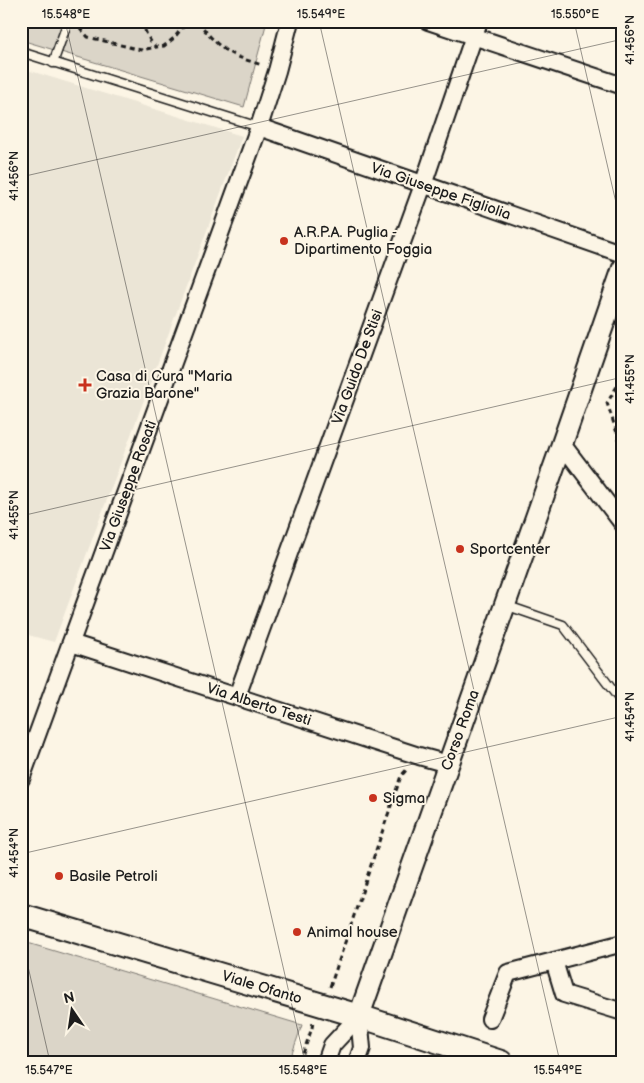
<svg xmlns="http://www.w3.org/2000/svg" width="644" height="1083" font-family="'Balsamiq Sans',sans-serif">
<rect width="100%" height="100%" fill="#fcf5e5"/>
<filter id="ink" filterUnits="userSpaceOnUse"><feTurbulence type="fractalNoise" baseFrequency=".02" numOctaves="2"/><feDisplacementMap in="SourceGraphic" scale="10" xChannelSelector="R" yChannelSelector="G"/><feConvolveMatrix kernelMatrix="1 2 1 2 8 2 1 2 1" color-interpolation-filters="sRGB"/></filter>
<g filter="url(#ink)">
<path fill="#ebe5d6" d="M 21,68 L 242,136 L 54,642 L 21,633 Z"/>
<g fill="#dbd5c8" stroke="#7c7872">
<path d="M 21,21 L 267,21 L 244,107 L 21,40 Z"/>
<path d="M 21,941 L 302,1025 L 289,1062 L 21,1062 Z"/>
</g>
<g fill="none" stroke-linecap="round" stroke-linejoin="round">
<g stroke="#1c1c1c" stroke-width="11">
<g id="service">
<path d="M 21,52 L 259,127"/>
<path d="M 53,63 L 68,21"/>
<path d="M 505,605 L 563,625 L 623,704"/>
</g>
</g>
<g stroke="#1c1c1c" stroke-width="20">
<g id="minor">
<path d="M 428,21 L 623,86"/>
<path d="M 259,127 L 623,254"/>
<path d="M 562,444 L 623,524"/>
<path d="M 71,643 L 419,756 L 448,764"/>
<path d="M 237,696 L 423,185 L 479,21"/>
<path d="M 21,779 L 259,127 L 277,71 L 290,21"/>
<path d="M 554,961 L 564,994 L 623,1012"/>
<path d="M 490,1019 L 508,973 L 623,943"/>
<path d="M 326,1062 L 332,1045 L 359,1016"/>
<path d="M 357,1062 L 362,1048 L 359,1016"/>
</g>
</g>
<g stroke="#1c1c1c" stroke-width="24">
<path id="tertiary" d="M 359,1016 L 562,444 L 623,268"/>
</g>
<g stroke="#1c1c1c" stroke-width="26">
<path id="secondary" d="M 21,915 L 359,1016 L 501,1062"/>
</g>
<g stroke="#1c1c1c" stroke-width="3" stroke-dasharray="5 4" stroke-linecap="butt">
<path d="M 142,21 C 145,31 148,40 156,47 L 164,46 L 174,38 L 188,21"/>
<path d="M 198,21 C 205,31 215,43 225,50 C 236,57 249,61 262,65"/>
<path d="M 80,28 L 88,37 L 141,50 L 156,47"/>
<path d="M 616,235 L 623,217"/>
<path d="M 623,380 L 619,383 L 607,403 L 623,451 L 620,480 L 623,483"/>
<path d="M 330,987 L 401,776 L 407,769"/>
<path d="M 300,1062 L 312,1028 L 313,1022"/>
</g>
<use href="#service" stroke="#fcf5e5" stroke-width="8"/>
<use href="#minor" stroke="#fcf5e5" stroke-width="16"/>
<use href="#tertiary" stroke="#fcf5e5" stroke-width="20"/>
<use href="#secondary" stroke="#fcf5e5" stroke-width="22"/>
</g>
</g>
<path fill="none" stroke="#1c1c1c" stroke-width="1" stroke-opacity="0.45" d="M 65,21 L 305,1062M 319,21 L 560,1062M 574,21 L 623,233M 21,177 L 623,39M 21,516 L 623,377M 21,854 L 623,716M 21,936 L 50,1062M 589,1062 L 623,1054"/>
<g fill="#c8321e" stroke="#fcf5e5" stroke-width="2">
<circle cx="284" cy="241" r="5"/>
<path d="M82.5 377.5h5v5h5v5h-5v5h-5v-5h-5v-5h5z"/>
<circle cx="460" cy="549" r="5"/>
<circle cx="373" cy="798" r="5"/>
<circle cx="59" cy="876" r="5"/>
<circle cx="297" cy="932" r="5"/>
</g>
<g text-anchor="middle" stroke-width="4" stroke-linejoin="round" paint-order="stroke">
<g font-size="15" fill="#1c1c1c" stroke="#fcf5e5">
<text transform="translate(441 191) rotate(19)" y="5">Via Giuseppe Figliolia</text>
<text transform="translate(357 367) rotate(-70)" y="5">Via Guido De Stisi</text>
<text transform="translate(128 486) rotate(-70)" y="5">Via Giuseppe Rosati</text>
<text transform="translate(259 704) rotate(18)" y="5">Via Alberto Testi</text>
<text transform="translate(460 730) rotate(-70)" y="5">Corso Roma</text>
<text transform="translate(262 987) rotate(17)" y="5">Viale Ofanto</text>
</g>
<g font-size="15" fill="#1c1c1c" stroke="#fcf5e5" text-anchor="start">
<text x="294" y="237">A.R.P.A. Puglia -<tspan x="294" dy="17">Dipartimento Foggia</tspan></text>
<text x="96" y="381">Casa di Cura "Maria<tspan x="96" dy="17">Grazia Barone"</tspan></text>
<text x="470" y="554">Sportcenter</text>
<text x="383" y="803">Sigma</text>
<text x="69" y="881">Basile Petroli</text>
<text x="307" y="937">Animal house</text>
</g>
</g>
<rect width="644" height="1083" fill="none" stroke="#fcf5e5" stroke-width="55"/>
<g transform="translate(72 1010) rotate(347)" stroke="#fcf5e5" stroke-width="4" paint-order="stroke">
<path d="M0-4L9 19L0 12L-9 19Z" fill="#1c1c1c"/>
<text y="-8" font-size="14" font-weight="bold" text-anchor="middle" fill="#1c1c1c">N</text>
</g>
<rect x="28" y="28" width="588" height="1028" fill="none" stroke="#1c1c1c" stroke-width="2"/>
<g font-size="12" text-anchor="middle" fill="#1c1c1c">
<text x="66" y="18">15.548°E</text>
<text x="321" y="18">15.549°E</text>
<text x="575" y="18">15.550°E</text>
<text transform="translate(630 40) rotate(-90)" y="4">41.456°N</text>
<text transform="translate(14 176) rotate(-90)" y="4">41.456°N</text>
<text transform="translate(630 379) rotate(-90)" y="4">41.455°N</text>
<text transform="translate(14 515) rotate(-90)" y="4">41.455°N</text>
<text transform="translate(630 717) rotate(-90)" y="4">41.454°N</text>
<text transform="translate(14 853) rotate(-90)" y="4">41.454°N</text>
<text x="49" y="1074">15.547°E</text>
<text x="303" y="1074">15.548°E</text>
<text x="558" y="1074">15.549°E</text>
</g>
</svg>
